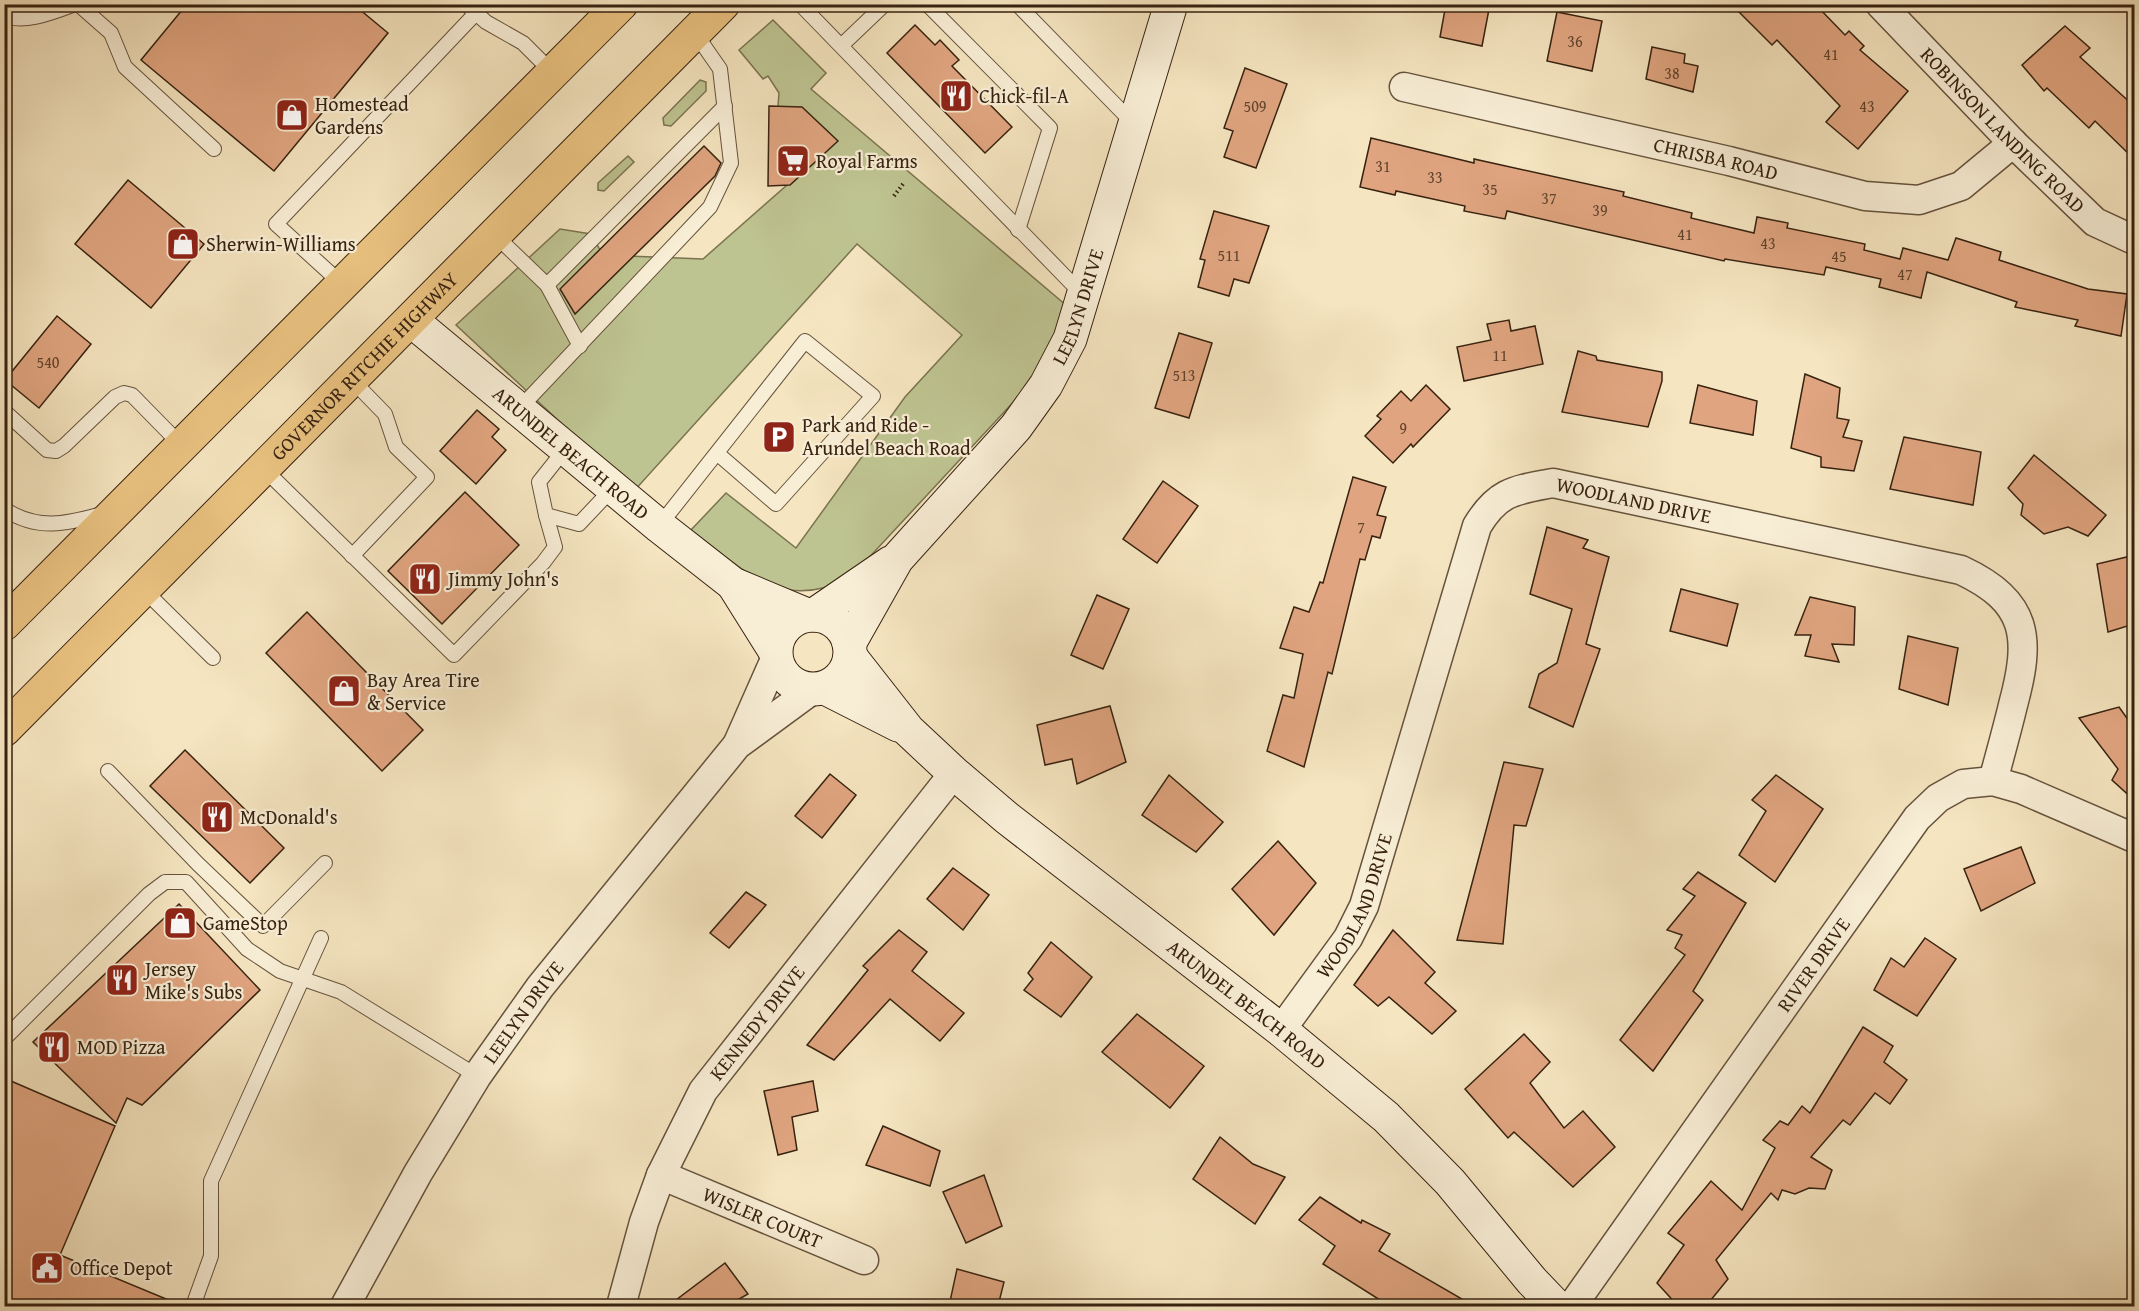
<svg xmlns="http://www.w3.org/2000/svg" width="2139" height="1311" font-family="'Gentium Book Plus',serif">
<rect width="100%" height="100%" fill="#f5e5c0"/>
<filter id="stains"><feTurbulence type="fractalNoise" baseFrequency=".00333" numOctaves="4"/><feColorMatrix values="0 0 0 0 .2 0 0 0 0 .09 0 0 0 0 .02 0 0 0 .5 -.17"/></filter>
<radialGradient id="worn" r=".72"><stop offset=".6" stop-color="#630" stop-opacity="0"/><stop offset="1" stop-color="#630" stop-opacity=".3"/></radialGradient>
<g fill="#bec491" stroke="#7a7350" stroke-width="1.5">
<path d="M 773,20 L 826,73 L 811,89 L 1067,306 L 1060,352 L 850,578 C 779,613 745,570 691,530 L 726,493 L 796,548 L 905,397 L 962,335 L 857,244 L 634,491 L 456,325 L 560,229 L 591,234 L 603,255 L 703,259 L 837,141 L 778,106 L 779,93 L 768,76 L 763,79 L 739,50 Z"/>
<path d="M 700,80 L 706,82 L 706,91 L 671,126 L 664,125 L 663,118 Z"/>
<path d="M 628,156 L 634,162 L 604,191 L 598,190 L 598,183 Z"/>
</g>
<g fill="#e0a580" stroke="#372210" stroke-width="1.5">
<path d="M 187,4 L 353,4 L 388,33 L 274,171 L 141,60 Z"/>
<path d="M 1446,4 L 1490,4 L 1482,46 L 1440,37 Z"/>
<path d="M 1731,4 L 1815,4 L 1845,35 L 1849,31 L 1864,46 L 1860,50 L 1908,91 L 1858,149 L 1826,122 L 1840,106 L 1777,40 L 1772,45 Z"/>
<path d="M 1557,12 L 1602,21 L 1592,71 L 1547,61 Z"/>
<path d="M 915,25 L 935,45 L 940,40 L 959,60 L 952,66 L 1012,127 L 985,153 L 887,53 Z"/>
<path d="M 2065,26 L 2090,48 L 2080,57 L 2134,106 L 2134,159 L 2095,121 L 2089,128 L 2047,88 L 2044,91 L 2022,65 Z"/>
<path d="M 1652,47 L 1685,54 L 1684,63 L 1698,66 L 1693,92 L 1646,79 Z"/>
<path d="M 1245,68 L 1287,84 L 1256,168 L 1224,157 L 1233,131 L 1224,128 Z"/>
<path d="M 769,106 L 802,107 L 838,141 L 790,185 L 768,186 Z"/>
<path d="M 1371,138 L 1474,163 L 1474,159 L 1624,192 L 1623,196 L 1692,213 L 1691,218 L 1754,233 L 1757,217 L 1788,223 L 1787,228 L 1865,244 L 1864,250 L 1900,259 L 1903,248 L 1948,260 L 1956,238 L 2001,252 L 1999,260 L 2088,289 L 2127,294 L 2121,336 L 2075,326 L 2078,320 L 2015,307 L 2017,302 L 1927,272 L 1921,298 L 1879,287 L 1881,279 L 1826,267 L 1824,275 L 1725,259 L 1724,261 L 1507,211 L 1505,219 L 1464,211 L 1465,206 L 1396,191 L 1395,195 L 1360,187 Z"/>
<path d="M 704,146 L 721,163 L 715,176 L 575,314 L 560,289 Z"/>
<path d="M 128,180 L 204,244 L 151,308 L 75,244 Z"/>
<path d="M 1214,211 L 1269,226 L 1249,283 L 1234,279 L 1229,296 L 1198,287 L 1205,260 L 1200,259 Z"/>
<path d="M 57,316 L 91,344 L 39,408 L 5,380 Z"/>
<path d="M 1509,320 L 1511,331 L 1535,326 L 1543,364 L 1464,381 L 1457,347 L 1491,340 L 1487,324 Z"/>
<path d="M 1179,333 L 1212,343 L 1189,418 L 1155,408 Z"/>
<path d="M 1578,351 L 1596,356 L 1597,360 L 1662,372 L 1662,381 L 1648,427 L 1562,412 Z"/>
<path d="M 1805,374 L 1840,388 L 1837,418 L 1849,420 L 1843,437 L 1862,441 L 1854,471 L 1821,467 L 1821,457 L 1791,448 Z"/>
<path d="M 1426,385 L 1450,409 L 1413,447 L 1411,444 L 1393,463 L 1365,436 L 1381,419 L 1377,416 L 1401,391 L 1411,401 Z"/>
<path d="M 1698,385 L 1757,401 L 1753,435 L 1690,423 Z"/>
<path d="M 477,410 L 499,429 L 492,437 L 506,450 L 476,484 L 440,451 Z"/>
<path d="M 1904,437 L 1981,452 L 1973,505 L 1890,489 Z"/>
<path d="M 2034,455 L 2106,515 L 2088,536 L 2068,527 L 2044,534 L 2021,515 L 2023,504 L 2008,488 Z"/>
<path d="M 1353,477 L 1386,487 L 1377,515 L 1386,517 L 1380,538 L 1372,536 L 1365,560 L 1360,559 L 1332,674 L 1328,672 L 1304,767 L 1267,751 L 1283,695 L 1294,698 L 1303,654 L 1280,648 L 1294,607 L 1309,612 L 1320,582 L 1323,583 Z"/>
<path d="M 1163,481 L 1198,506 L 1157,563 L 1123,539 Z"/>
<path d="M 465,492 L 519,545 L 442,624 L 388,571 Z"/>
<path d="M 1547,527 L 1588,540 L 1583,548 L 1609,557 L 1586,644 L 1600,649 L 1573,727 L 1529,707 L 1539,674 L 1557,663 L 1572,609 L 1530,594 Z"/>
<path d="M 2131,556 L 2134,567 L 2134,624 L 2108,632 L 2097,564 Z"/>
<path d="M 1681,589 L 1738,604 L 1727,646 L 1670,631 Z"/>
<path d="M 1097,595 L 1129,609 L 1103,669 L 1071,655 Z"/>
<path d="M 1810,597 L 1855,607 L 1854,645 L 1832,644 L 1839,662 L 1805,656 L 1811,635 L 1795,635 Z"/>
<path d="M 307,612 L 423,730 L 382,771 L 266,653 Z"/>
<path d="M 1908,636 L 1958,648 L 1948,705 L 1899,689 Z"/>
<path d="M 1110,706 L 1126,762 L 1077,784 L 1072,759 L 1045,765 L 1037,725 Z"/>
<path d="M 2119,707 L 2134,728 L 2134,800 L 2112,780 L 2118,769 L 2079,718 Z"/>
<path d="M 185,750 L 284,848 L 250,883 L 150,786 Z"/>
<path d="M 1504,762 L 1543,769 L 1526,826 L 1514,825 L 1503,944 L 1457,940 Z"/>
<path d="M 830,774 L 856,795 L 822,838 L 795,816 Z"/>
<path d="M 1169,775 L 1223,822 L 1196,852 L 1142,815 Z"/>
<path d="M 1776,775 L 1823,809 L 1775,882 L 1739,855 L 1766,811 L 1752,800 Z"/>
<path d="M 1278,841 L 1316,883 L 1274,935 L 1232,889 Z"/>
<path d="M 2021,847 L 2035,883 L 1981,911 L 1964,869 Z"/>
<path d="M 953,868 L 989,895 L 963,930 L 927,899 Z"/>
<path d="M 1698,872 L 1746,903 L 1693,991 L 1703,1000 L 1653,1071 L 1620,1040 L 1685,955 L 1675,948 L 1682,935 L 1667,930 L 1695,896 L 1683,889 Z"/>
<path d="M 746,892 L 766,905 L 729,948 L 710,933 Z"/>
<path d="M 179,904 L 260,990 L 142,1105 L 127,1098 L 116,1123 L 33,1042 Z"/>
<path d="M 899,930 L 927,952 L 912,971 L 964,1013 L 940,1041 L 890,999 L 834,1060 L 807,1045 L 868,970 L 863,966 Z"/>
<path d="M 1393,930 L 1435,972 L 1425,983 L 1456,1011 L 1432,1034 L 1389,997 L 1378,1006 L 1354,985 Z"/>
<path d="M 1925,938 L 1956,959 L 1917,1016 L 1874,990 L 1891,958 L 1904,967 Z"/>
<path d="M 1051,942 L 1092,977 L 1061,1017 L 1024,990 L 1033,979 L 1028,973 Z"/>
<path d="M 1137,1014 L 1204,1066 L 1170,1108 L 1102,1052 Z"/>
<path d="M 1863,1027 L 1893,1046 L 1884,1062 L 1907,1080 L 1890,1104 L 1875,1093 L 1850,1125 L 1843,1120 L 1811,1157 L 1832,1170 L 1825,1189 L 1809,1188 L 1795,1194 L 1782,1190 L 1778,1200 L 1771,1193 L 1716,1260 L 1728,1279 L 1706,1306 L 1678,1306 L 1657,1283 L 1684,1245 L 1668,1233 L 1711,1181 L 1742,1210 L 1775,1148 L 1763,1140 L 1780,1121 L 1788,1125 L 1802,1106 L 1810,1113 Z"/>
<path d="M 1524,1034 L 1550,1062 L 1530,1083 L 1564,1128 L 1583,1111 L 1615,1147 L 1573,1187 L 1514,1132 L 1508,1138 L 1465,1089 Z"/>
<path d="M 4,1078 L 115,1126 L 60,1255 L 183,1306 L 4,1306 Z"/>
<path d="M 813,1081 L 818,1111 L 792,1117 L 797,1150 L 778,1155 L 764,1091 Z"/>
<path d="M 883,1126 L 940,1151 L 930,1186 L 866,1165 Z"/>
<path d="M 1220,1137 L 1253,1164 L 1285,1177 L 1255,1224 L 1193,1179 Z"/>
<path d="M 984,1175 L 1002,1226 L 966,1243 L 943,1192 Z"/>
<path d="M 1320,1197 L 1361,1223 L 1362,1220 L 1390,1234 L 1379,1251 L 1474,1306 L 1400,1306 L 1380,1300 L 1323,1264 L 1335,1246 L 1299,1220 Z"/>
<path d="M 725,1263 L 748,1294 L 739,1299 L 744,1306 L 668,1306 Z"/>
<path d="M 957,1269 L 1004,1282 L 998,1306 L 949,1306 Z"/>
</g>
<g fill="none" stroke-linecap="round" stroke-linejoin="round">
<g stroke="#66533c" stroke-width="16">
<g id="lane">
<path d="M 78,4 L 111,33 L 125,67 L 214,149"/>
<path d="M 466,4 L 486,22 L 523,43 L 553,73"/>
<path d="M 800,4 L 1083,295"/>
<path d="M 927,4 L 1050,128 L 1018,230"/>
<path d="M 1017,4 L 1133,123"/>
<path d="M 4,15 C 23,25 56,11 75,4"/>
<path d="M 842,45 L 885,4"/>
<path d="M 495,235 L 547,285 L 580,346"/>
<path d="M 342,284 L 276,224 L 476,13"/>
<path d="M 547,285 L 725,106"/>
<path d="M 352,380 L 385,414 L 396,447 L 427,477 L 352,556"/>
<path d="M 519,409 L 710,207 L 731,163 L 720,69 L 695,33"/>
<path d="M 4,411 L 47,450 L 56,451 L 64,446 L 115,397 L 124,393 L 132,395 L 182,446"/>
<path d="M 566,448 L 539,482 L 546,515 L 579,524 L 613,488"/>
<path d="M 264,469 L 454,655 L 543,563 L 555,547 L 546,515"/>
<path d="M 4,509 C 38,531 66,524 102,514"/>
<path d="M 659,526 L 805,341 L 873,396 L 776,504 L 718,454"/>
<path d="M 144,590 L 213,658"/>
<path d="M 108,771 L 198,864 L 263,926 L 325,863"/>
<path d="M 4,1039 L 149,894 L 165,882 L 186,882 L 247,949 L 280,971 L 341,992 L 477,1076"/>
<path d="M 193,1306 L 211,1256 L 211,1181 L 321,938"/>
</g>
</g>
<g stroke="#66533c" stroke-width="31">
<g id="street">
<path id="s1" d="M 1880,4 L 2013,143 L 2095,222 L 2134,240"/>
<path id="s2" d="M 1404,87 L 1729,161 L 1865,196 L 1919,200 L 1961,186 L 2013,143"/>
<path d="M 738,743 L 776,657"/>
<path id="s3" d="M 1281,1030 L 1348,938 L 1364,906 L 1477,526 C 1498,491 1515,490 1553,483 L 1961,570 C 2029,602 2031,638 2013,705 C 2007,730 2000,755 1993,781"/>
<path id="s4" d="M 661,1175 L 864,1260"/>
<path id="s5" d="M 345,1306 L 418,1173 L 477,1076 L 540,987 L 737,745 L 812,690"/>
<path id="s6" d="M 621,1306 L 644,1222 L 661,1175 L 703,1091 L 954,773"/>
<path id="s7" d="M 1572,1306 L 1917,818 L 1938,798 L 1963,784 L 1993,781 L 2021,789 L 2134,838"/>
</g>
</g>
<g stroke="#372210" stroke-width="35">
<g id="secondary">
<path id="s8" d="M 411,320 L 659,526 L 733,584 L 807,615"/>
<path d="M 733,584 L 775,651"/>
<circle cx="813" cy="652" r="37"/>
<path d="M 814,615 L 890,563"/>
<path id="s9" d="M 849,644 L 897,559 L 1016,427 L 1046,385 L 1070,339 L 1171,4"/>
<path id="s10" d="M 850,656 L 908,730 L 954,773 L 1007,818 L 1281,1030 L 1386,1117 L 1450,1182 L 1532,1281 L 1556,1306"/>
<path d="M 825,688 L 898,725"/>
</g>
</g>
<g stroke="#372210" stroke-width="35">
<g id="highway">
<path d="M 4,624 L 621,4"/>
<path id="s11" d="M 4,730 L 723,4"/>
</g>
</g>
<path stroke="#372210" stroke-width="4" stroke-dasharray="1.5 3" stroke-linecap="butt" d="M 894,196 L 903,184"/>
<use href="#lane" stroke="#f8eed6" stroke-width="14"/>
<use href="#street" stroke="#f8eed6" stroke-width="28"/>
<use href="#secondary" stroke="#f8eed6" stroke-width="33"/>
<use href="#highway" stroke="#eac280" stroke-width="33"/>
</g>
<defs>
<g id="restaurant-square" transform="scale(1.725)"><rect x="-9" y="-9" width="18" height="18" rx="4" fill="#8f2418" stroke="#f8eed6"/><path d="M-5-6h1v4h1v-4h1v4h1v-4h1v5L-1.5 .5V6h-2V.5L-5-1ZM5-6V6H3V1.5H1.5Q1.5-4 5-6Z" fill="#fff"/></g>
<g id="shop-square" transform="scale(1.725)"><rect x="-9" y="-9" width="18" height="18" rx="4" fill="#8f2418" stroke="#f8eed6"/><path d="M-5-2.5h2.3a2.7 3.5 0 0 1 5.4 0H5L5.5 6h-11ZM-1.5-2.5h3a1.5 2.3 0 0 0-3 0Z" fill="#fff"/></g>
<g id="supermarket-square" transform="scale(1.725)"><rect x="-9" y="-9" width="18" height="18" rx="4" fill="#8f2418" stroke="#f8eed6"/><path d="M-6-5.5h2.5l.6 2H6L4.5 2H-2.5L-4.4-4H-6ZM-1.5 3.2a1.3 1.3 0 1 0 .1 0ZM3 3.2a1.3 1.3 0 1 0 .1 0Z" fill="#fff"/></g>
<g id="parking-square" transform="scale(1.725)"><rect x="-9" y="-9" width="18" height="18" rx="4" fill="#8f2418" stroke="#f8eed6"/><path d="M-3.5-5.5H1a3.5 3.5 0 0 1 0 7H-1V5.5H-3.5ZM-1-3.4V-.6H.8a1.4 1.4 0 0 0 0-2.8Z" fill="#fff"/></g>
<g id="civic-square" transform="scale(1.725)"><rect x="-9" y="-9" width="18" height="18" rx="4" fill="#8f2418" stroke="#f8eed6"/><path d="M-.6-6.5H3V-4.5H.6V-3L4-1V1h2V6H-6V1h2V-1L-.6-3ZM-1.2 2.5V6h2.4V2.5Z" fill="#fff"/></g>
</defs>
<g fill-rule="evenodd">
<use href="#restaurant-square" x="956" y="96"/>
<use href="#shop-square" x="292" y="115"/>
<use href="#supermarket-square" x="793" y="161"/>
<use href="#shop-square" x="183" y="244"/>
<use href="#parking-square" x="779" y="437"/>
<use href="#restaurant-square" x="425" y="579"/>
<use href="#shop-square" x="344" y="691"/>
<use href="#restaurant-square" x="217" y="817"/>
<use href="#shop-square" x="180" y="923"/>
<use href="#restaurant-square" x="122" y="980"/>
<use href="#restaurant-square" x="54" y="1047"/>
<use href="#civic-square" x="47" y="1268"/>
</g>
<g text-anchor="middle" stroke-width="4.5" stroke-linejoin="round" paint-order="stroke">
<g font-size="16" fill="#61432c">
<text x="1575" y="47">36</text>
<text x="1831" y="60">41</text>
<text x="1672" y="79">38</text>
<text x="1255" y="112">509</text>
<text x="1867" y="112">43</text>
<text x="1383" y="172">31</text>
<text x="1435" y="183">33</text>
<text x="1490" y="195">35</text>
<text x="1549" y="204">37</text>
<text x="1600" y="216">39</text>
<text x="1685" y="240">41</text>
<text x="1768" y="249">43</text>
<text x="1229" y="261">511</text>
<text x="1839" y="262">45</text>
<text x="1905" y="280">47</text>
<text x="1500" y="361">11</text>
<text x="48" y="368">540</text>
<text x="1184" y="381">513</text>
<text x="1403" y="434">9</text>
<text x="1361" y="533">7</text>
</g>
<g font-size="20" fill="#372210" stroke="#f8eed6" text-anchor="start">
<text x="979" y="103">Chick-fil-A</text>
<text x="315" y="111">Homestead<tspan x="315" dy="23">Gardens</tspan></text>
<text x="816" y="168">Royal Farms</text>
<text x="206" y="251">Sherwin-Williams</text>
<text x="802" y="432">Park and Ride -<tspan x="802" dy="23">Arundel Beach Road</tspan></text>
<text x="448" y="586">Jimmy John's</text>
<text x="367" y="687">Bay Area Tire<tspan x="367" dy="23">&amp; Service</tspan></text>
<text x="240" y="824">McDonald's</text>
<text x="203" y="930">GameStop</text>
<text x="145" y="976">Jersey<tspan x="145" dy="23">Mike's Subs</tspan></text>
<text x="77" y="1054">MOD Pizza</text>
<text x="70" y="1275">Office Depot</text>
</g>
<g font-size="20" fill="#372210" stroke="#f8eed6">
<text dy="7" stroke="none"><textPath href="#s1" startOffset="176">ROBINSON LANDING ROAD</textPath></text>
<text dy="7" stroke="none"><textPath href="#s2" startOffset="320">CHRISBA ROAD</textPath></text>
<text dy="7" stroke="none"><textPath href="#s9" startOffset="412">LEELYN DRIVE</textPath></text>
<text dy="7" stroke="none"><textPath href="#s11" startOffset="512">GOVERNOR RITCHIE HIGHWAY</textPath></text>
<text dy="7" stroke="none"><textPath href="#s8" startOffset="208">ARUNDEL BEACH ROAD</textPath></text>
<text dy="7" stroke="none"><textPath href="#s3" startOffset="720">WOODLAND DRIVE</textPath></text>
<text dy="7" stroke="none"><textPath href="#s3" startOffset="146">WOODLAND DRIVE</textPath></text>
<text dy="7" stroke="none"><textPath href="#s7" startOffset="418">RIVER DRIVE</textPath></text>
<text dy="7" stroke="none"><textPath href="#s10" startOffset="530">ARUNDEL BEACH ROAD</textPath></text>
<text dy="7" stroke="none"><textPath href="#s5" startOffset="344">LEELYN DRIVE</textPath></text>
<text dy="7" stroke="none"><textPath href="#s6" startOffset="318">KENNEDY DRIVE</textPath></text>
<text dy="7" stroke="none"><textPath href="#s4" startOffset="110">WISLER COURT</textPath></text>
</g>
</g>
<rect width="2139" height="1311" fill="none" stroke="#f5e5c0" stroke-width="24"/>
<rect x="6" y="6" width="2127" height="1299" fill="none" stroke="#372210" stroke-width="3"/>
<rect x="12" y="12" width="2115" height="1287" fill="none" stroke="#372210" stroke-width="1.5"/>
<rect width="100%" height="100%" filter="url(#stains)"/>
<rect width="100%" height="100%" fill="url(#worn)"/>
</svg>
